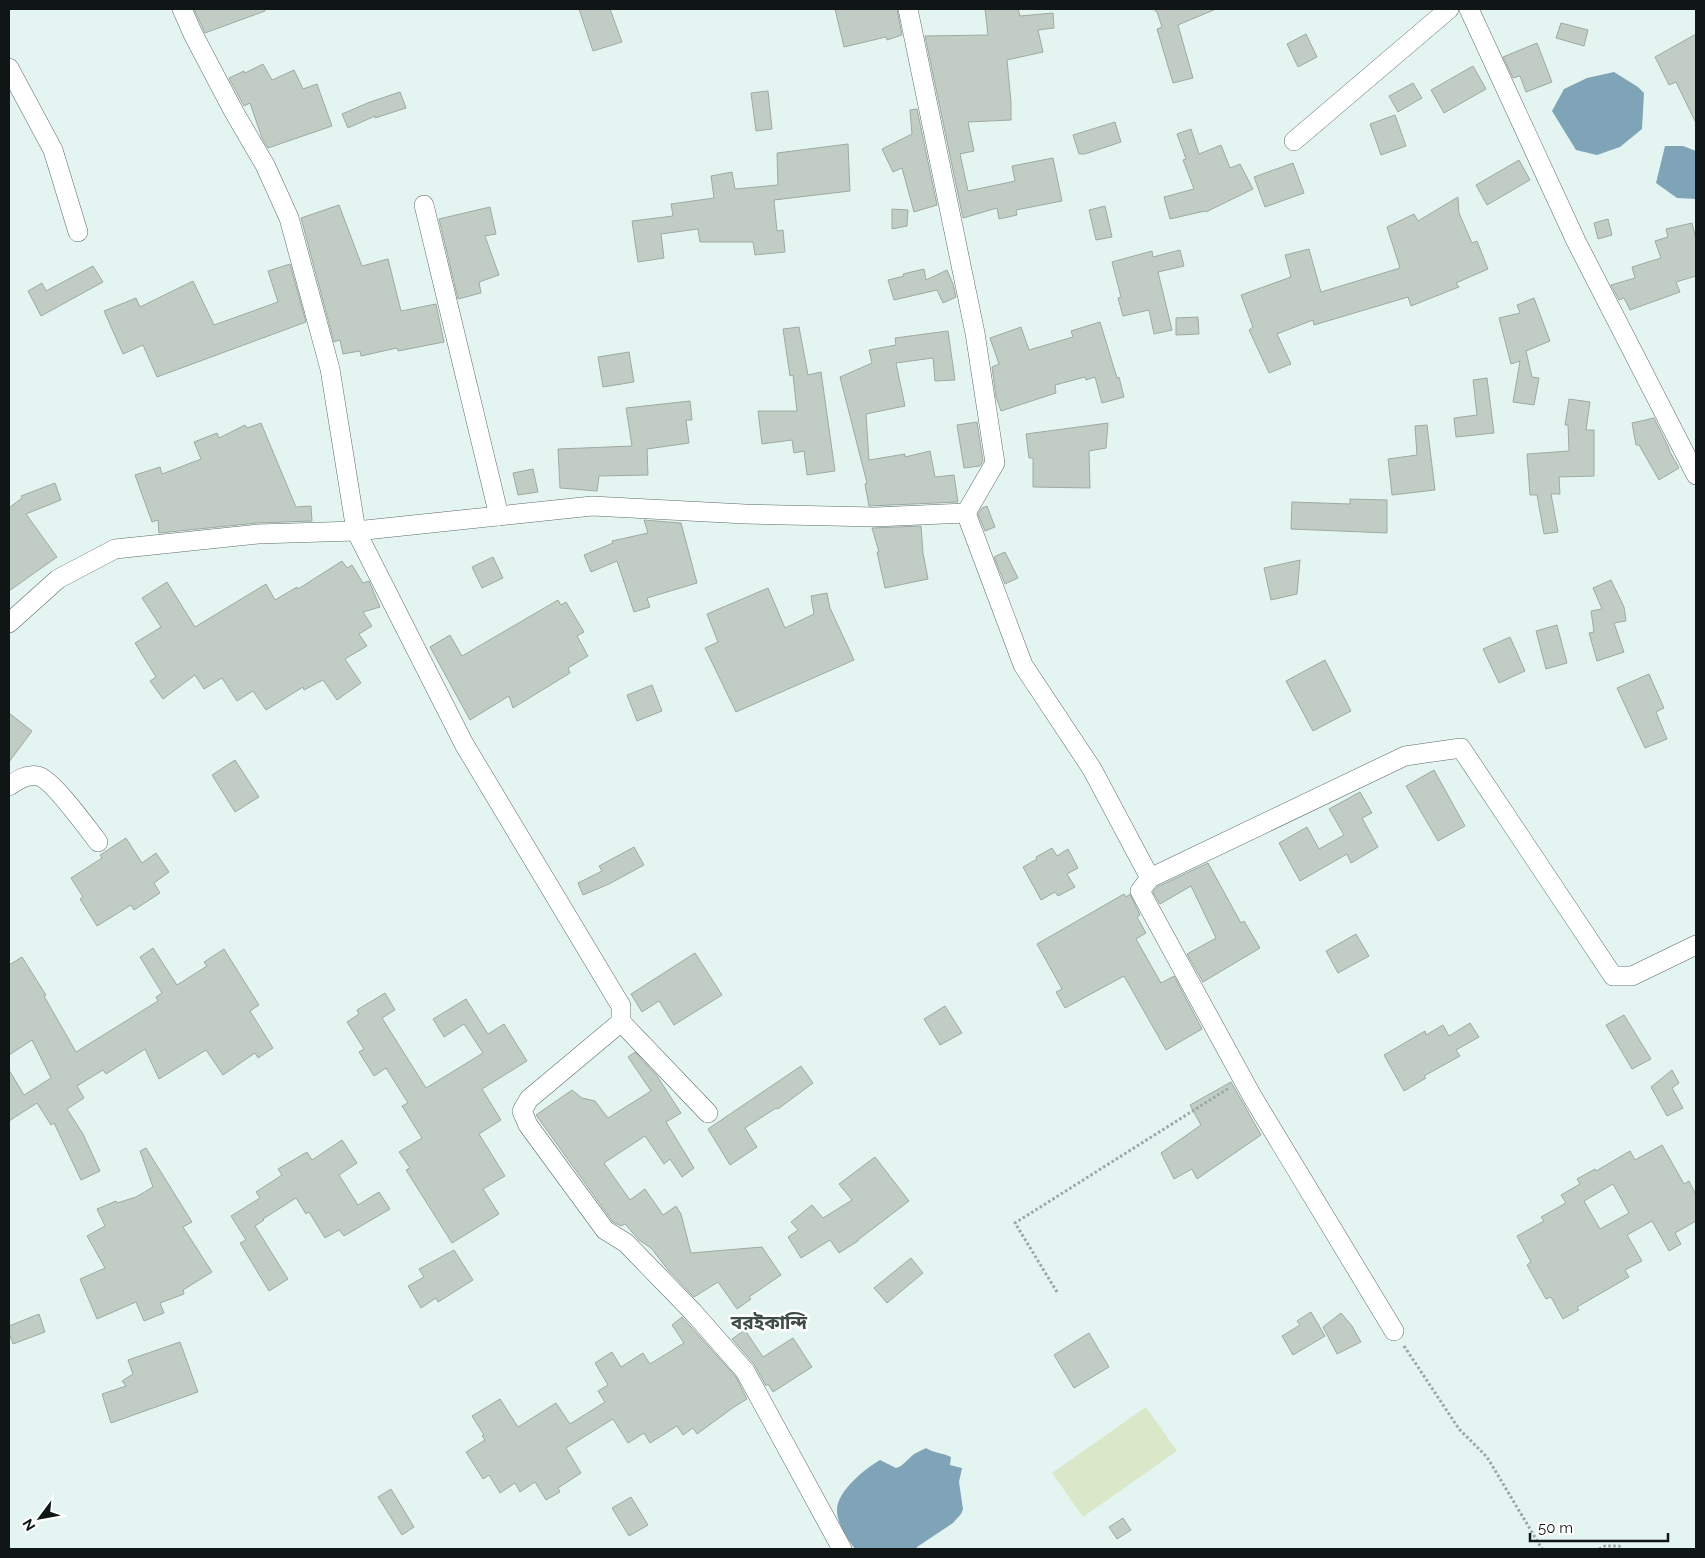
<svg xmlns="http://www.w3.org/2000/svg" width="1705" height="1558" font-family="Raleway,'Noto Sans Bengali',sans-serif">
<rect width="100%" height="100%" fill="#e4f5f1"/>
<path fill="#dae8c9" d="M 1146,1407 L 1177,1451 L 1083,1517 L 1052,1473 Z"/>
<g fill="#80a4b7">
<path d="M 1614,72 L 1638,87 L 1644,93 L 1642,129 L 1620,147 L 1597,155 L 1576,150 L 1552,111 L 1564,89 L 1587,78 Z"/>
<path d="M 1665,146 L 1683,146 L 1696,151 L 1696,199 L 1677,198 L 1656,183 Z"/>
<path d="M 926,1448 C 934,1453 943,1453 951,1457 L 950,1465 L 962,1468 L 959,1482 L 963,1509 L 961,1514 L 953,1523 L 917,1547 L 916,1549 L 855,1549 C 847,1538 837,1524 837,1510 C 837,1491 866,1468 880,1460 L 896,1468 L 901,1466 L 914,1454 Z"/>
</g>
<g fill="#c1cdc4" stroke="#9eaaa1" fill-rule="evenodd">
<path d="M 194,9 L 265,9 L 265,11 L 205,33 Z"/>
<path d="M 579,9 L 610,9 L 622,42 L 593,51 Z"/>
<path d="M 835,9 L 897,9 L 902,35 L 887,40 L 886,37 L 844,47 Z"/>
<path d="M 985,9 L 1018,9 L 1020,16 L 1053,13 L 1054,28 L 1038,30 L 1043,52 L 1007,60 L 1011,102 L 1011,120 L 968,122 L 974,151 L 960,154 L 968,191 L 1015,181 L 1012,166 L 1053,158 L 1062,201 L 1016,210 L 1017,215 L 999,219 L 997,208 L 963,218 L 925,36 L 988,35 Z"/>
<path d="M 1153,9 L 1216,9 L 1178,25 L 1193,78 L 1173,83 L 1157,29 L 1162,27 L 1157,12 Z"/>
<path d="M 1561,23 L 1588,30 L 1584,46 L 1556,38 Z"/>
<path d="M 1306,34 L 1317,57 L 1298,67 L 1287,44 Z"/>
<path d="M 1696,34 L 1696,123 L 1676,82 L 1669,85 L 1655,57 Z"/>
<path d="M 1537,43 L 1552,82 L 1526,92 L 1520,76 L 1513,78 L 1503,57 Z"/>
<path d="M 263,64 L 272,80 L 294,70 L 303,89 L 317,84 L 332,126 L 268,148 L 262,138 L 250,103 L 244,106 L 229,78 L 244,71 L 245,73 Z"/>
<path d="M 1473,66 L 1486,89 L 1444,113 L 1431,90 Z"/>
<path d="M 1413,83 L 1422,98 L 1398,112 L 1389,96 Z"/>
<path d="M 768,91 L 772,129 L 756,131 L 751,93 Z"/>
<path d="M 400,92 L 406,108 L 375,118 L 375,116 L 348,128 L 342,114 L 370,102 Z"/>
<path d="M 917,109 L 937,205 L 914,212 L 902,168 L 893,172 L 882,149 L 912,134 L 910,110 Z"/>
<path d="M 1395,115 L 1406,146 L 1381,155 L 1370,124 Z"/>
<path d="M 1115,122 L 1121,142 L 1085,154 L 1079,154 L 1073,135 Z"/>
<path d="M 1191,129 L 1199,154 L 1221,145 L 1230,168 L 1240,164 L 1253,189 L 1206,212 L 1205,211 L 1170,219 L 1164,197 L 1194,189 L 1183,160 L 1186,159 L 1177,134 Z"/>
<path d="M 848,144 L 850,191 L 774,200 L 777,231 L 783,230 L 785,252 L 755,255 L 753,242 L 700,242 L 698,229 L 661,234 L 664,258 L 638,262 L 632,221 L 673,216 L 671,204 L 714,198 L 711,176 L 732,172 L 735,189 L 778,185 L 777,153 Z"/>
<path d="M 1519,160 L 1530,180 L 1487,205 L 1476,185 Z"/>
<path d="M 1293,163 L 1304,193 L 1265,207 L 1254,177 Z"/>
<path d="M 1458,197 L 1459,213 L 1472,243 L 1477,241 L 1488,269 L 1456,283 L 1459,287 L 1411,306 L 1408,297 L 1314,325 L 1313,320 L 1277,334 L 1291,364 L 1269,373 L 1249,330 L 1253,327 L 1241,295 L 1291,277 L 1285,255 L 1309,249 L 1321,292 L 1400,268 L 1387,227 L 1414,214 L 1418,221 Z"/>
<path d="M 339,205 L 362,266 L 388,259 L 401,311 L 436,304 L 444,342 L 398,351 L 397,348 L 361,356 L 360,351 L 343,354 L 340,340 L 334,342 L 301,218 Z"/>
<path d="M 1105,206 L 1112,237 L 1096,240 L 1089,210 Z"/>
<path d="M 490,207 L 496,234 L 485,236 L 499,275 L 479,282 L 481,293 L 458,299 L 439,219 Z"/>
<path d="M 892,209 L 908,210 L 907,226 L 892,229 Z"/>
<path d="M 1608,219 L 1612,235 L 1598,239 L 1594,223 Z"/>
<path d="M 1692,223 L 1696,239 L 1696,276 L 1676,282 L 1680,292 L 1630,310 L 1624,298 L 1619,300 L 1611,285 L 1635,278 L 1632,267 L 1661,258 L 1655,241 L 1668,237 L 1666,229 Z"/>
<path d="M 1180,250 L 1184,266 L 1158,272 L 1172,330 L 1154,334 L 1149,310 L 1123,316 L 1118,298 L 1121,297 L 1112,262 L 1152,251 L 1153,257 Z"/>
<path d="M 290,264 L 306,322 L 157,377 L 143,345 L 123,354 L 104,311 L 136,298 L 140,307 L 193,281 L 214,325 L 278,302 L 268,271 Z"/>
<path d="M 93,266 L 103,282 L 41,316 L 28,291 L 42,283 L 46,291 Z"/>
<path d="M 924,269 L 926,280 L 947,270 L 953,284 L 956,297 L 943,303 L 937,290 L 894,300 L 888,280 L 904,276 L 903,274 Z"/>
<path d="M 1534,298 L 1550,341 L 1526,351 L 1532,377 L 1539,378 L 1534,405 L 1513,402 L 1520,361 L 1511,364 L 1499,318 L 1520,313 L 1517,305 Z"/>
<path d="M 1198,317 L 1199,334 L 1176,335 L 1176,318 Z"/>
<path d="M 1100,322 L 1117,378 L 1119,377 L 1124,397 L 1102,403 L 1095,377 L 1086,380 L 1085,377 L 1055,385 L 1056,393 L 1001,411 L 996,397 L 992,367 L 999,364 L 990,338 L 1021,327 L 1029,350 L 1073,337 L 1071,331 Z"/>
<path d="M 799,327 L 808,375 L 821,372 L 835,471 L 807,475 L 804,451 L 794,453 L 792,440 L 762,444 L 758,411 L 797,411 L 793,375 L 790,376 L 783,329 Z"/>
<path d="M 948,331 L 955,380 L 935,381 L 933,358 L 896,363 L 905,406 L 866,414 L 869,460 L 905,454 L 905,457 L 930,451 L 935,477 L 954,475 L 958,502 L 869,506 L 865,484 L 867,483 L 840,377 L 872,363 L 869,350 L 896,345 L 895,338 Z"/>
<path d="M 629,352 L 634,382 L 603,387 L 598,357 Z"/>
<path d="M 1487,378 L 1494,433 L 1456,437 L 1454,418 L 1477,415 L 1473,380 Z"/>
<path d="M 1569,399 L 1590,402 L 1586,430 L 1594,430 L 1594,476 L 1559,477 L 1560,494 L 1551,494 L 1558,532 L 1544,534 L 1537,495 L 1530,495 L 1527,454 L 1569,451 L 1568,425 L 1565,425 Z"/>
<path d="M 690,401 L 692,420 L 686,420 L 689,443 L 647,449 L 648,475 L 599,476 L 597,491 L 560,488 L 558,449 L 632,446 L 626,408 Z"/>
<path d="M 1654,418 L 1668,446 L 1670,452 L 1679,468 L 1659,480 L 1639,445 L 1636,445 L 1632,423 Z"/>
<path d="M 977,422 L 983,461 L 980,466 L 964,468 L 957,425 Z"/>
<path d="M 261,423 L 296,507 L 311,506 L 312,521 L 257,523 L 159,533 L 158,520 L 152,522 L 135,475 L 160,467 L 162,474 L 201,459 L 194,442 L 217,433 L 219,438 L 245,425 L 247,428 Z"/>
<path d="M 1108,423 L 1106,448 L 1089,451 L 1090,488 L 1033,487 L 1033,458 L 1029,458 L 1026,434 Z"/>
<path d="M 1427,425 L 1435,490 L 1392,495 L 1388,459 L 1417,455 L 1415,426 Z"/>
<path d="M 533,469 L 538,492 L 518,495 L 513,473 Z"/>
<path d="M 55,483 L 61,500 L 26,514 L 57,557 L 9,591 L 9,508 L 22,498 L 21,496 Z"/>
<path d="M 1350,499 L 1387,500 L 1387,533 L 1291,529 L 1292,502 L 1350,504 Z"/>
<path d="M 987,506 L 995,527 L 985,531 L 978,514 L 982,508 Z"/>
<path d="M 644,520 L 681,523 L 697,583 L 647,598 L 650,607 L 634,612 L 617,561 L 591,572 L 584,555 L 613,543 L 612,541 L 648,533 Z"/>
<path d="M 921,526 L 923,553 L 928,579 L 885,588 L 877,552 L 879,552 L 872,528 Z"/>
<path d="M 1005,552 L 1018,578 L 1005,584 L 994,557 Z"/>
<path d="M 493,557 L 503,578 L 482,588 L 472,567 Z"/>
<path d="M 1300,560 L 1297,594 L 1271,600 L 1264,568 Z"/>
<path d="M 342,561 L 347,568 L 352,565 L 363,583 L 369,581 L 380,607 L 363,612 L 372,626 L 359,634 L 367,646 L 345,659 L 361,683 L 337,700 L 323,680 L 304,690 L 303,687 L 266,710 L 253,691 L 237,701 L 222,678 L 204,689 L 195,675 L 163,699 L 150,681 L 156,677 L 135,643 L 161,627 L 142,598 L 167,582 L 195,627 L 266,584 L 275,600 L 297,587 L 298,589 Z"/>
<path d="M 1611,580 L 1624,607 L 1626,621 L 1614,623 L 1624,652 L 1597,661 L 1589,633 L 1594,632 L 1591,611 L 1602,609 L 1593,588 Z"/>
<path d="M 768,588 L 785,628 L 814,614 L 811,596 L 827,593 L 830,608 L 854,660 L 736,712 L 705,648 L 718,642 L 707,614 Z"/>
<path d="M 558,600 L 561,605 L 566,602 L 584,632 L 577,636 L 588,656 L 568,668 L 570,673 L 513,708 L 509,696 L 470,720 L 430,647 L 450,635 L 462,656 Z"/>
<path d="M 1557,625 L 1567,663 L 1546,669 L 1536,631 Z"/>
<path d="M 1510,637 L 1525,671 L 1499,683 L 1483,649 Z"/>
<path d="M 1325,660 L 1351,711 L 1313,731 L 1286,681 Z"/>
<path d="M 1649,674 L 1664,708 L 1656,712 L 1667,739 L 1645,748 L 1617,688 Z"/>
<path d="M 652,685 L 662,711 L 637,721 L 627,695 Z"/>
<path d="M 9,713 L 32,731 L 9,762 Z"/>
<path d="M 235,760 L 259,797 L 235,812 L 212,775 Z"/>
<path d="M 1434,770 L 1465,826 L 1438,841 L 1406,786 Z"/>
<path d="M 1360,792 L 1372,813 L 1362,818 L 1378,847 L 1351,863 L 1347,854 L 1300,881 L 1279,843 L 1307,827 L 1319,849 L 1344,835 L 1329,809 Z"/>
<path d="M 126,838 L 142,863 L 156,853 L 169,872 L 154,883 L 160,893 L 134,910 L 131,905 L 97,926 L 80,899 L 83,897 L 71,878 L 102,858 L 100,855 Z"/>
<path d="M 634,847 L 644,865 L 609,884 L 583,895 L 578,883 L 602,871 L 599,866 Z"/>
<path d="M 1052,848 L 1057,856 L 1068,849 L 1078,868 L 1067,874 L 1075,887 L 1058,896 L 1055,892 L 1041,900 L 1023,867 L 1037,859 L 1036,857 Z"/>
<path d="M 1208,863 L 1241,923 L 1244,921 L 1260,948 L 1203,982 L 1187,954 L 1216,938 L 1191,886 L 1160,904 L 1153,892 L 1157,887 Z"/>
<path d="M 1124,894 L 1126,897 L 1130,894 L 1140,915 L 1137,917 L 1146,933 L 1136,939 L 1161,983 L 1174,976 L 1202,1029 L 1166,1050 L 1124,976 L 1065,1008 L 1056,992 L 1062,989 L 1037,944 Z"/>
<path d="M 1356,934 L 1369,956 L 1338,973 L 1326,951 Z"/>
<path d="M 153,948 L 177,985 L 207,966 L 204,962 L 224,949 L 259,1005 L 250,1011 L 273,1048 L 258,1058 L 255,1053 L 223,1075 L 206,1050 L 159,1079 L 145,1049 L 106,1074 L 103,1070 L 77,1086 L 84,1098 L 67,1109 L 83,1134 L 100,1171 L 81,1180 L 54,1123 L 51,1125 L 37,1103 L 9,1121 L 9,1070 L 24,1095 L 51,1078 L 32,1040 L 9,1055 L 9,965 L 22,957 L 46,995 L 44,996 L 76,1052 L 158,1001 L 156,997 L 162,993 L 140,957 Z"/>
<path d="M 695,953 L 722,995 L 674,1025 L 659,1001 L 642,1012 L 631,994 Z"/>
<path d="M 385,993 L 395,1010 L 382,1018 L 426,1088 L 483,1053 L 464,1024 L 444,1037 L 433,1019 L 466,999 L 488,1034 L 504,1024 L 527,1061 L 482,1089 L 501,1120 L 479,1134 L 505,1176 L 483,1189 L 499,1214 L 452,1243 L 406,1170 L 410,1168 L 399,1152 L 422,1138 L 402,1106 L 408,1103 L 386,1068 L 374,1076 L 359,1052 L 364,1049 L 347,1022 L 359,1014 L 357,1010 Z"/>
<path d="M 945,1006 L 962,1033 L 940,1045 L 924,1019 Z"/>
<path d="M 1624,1015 L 1651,1059 L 1632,1069 L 1606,1025 Z"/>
<path d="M 1470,1023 L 1479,1037 L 1456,1050 L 1460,1056 L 1424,1076 L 1426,1078 L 1404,1091 L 1384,1055 L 1425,1031 L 1426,1035 L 1443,1025 L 1449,1036 Z"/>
<path d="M 635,1052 L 657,1076 L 681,1113 L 666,1122 L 694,1168 L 682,1177 L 670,1159 L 664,1164 L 645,1136 L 604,1163 L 630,1200 L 645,1189 L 663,1215 L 676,1206 L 681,1214 L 691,1253 L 762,1247 L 781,1275 L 749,1297 L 751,1299 L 737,1309 L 718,1282 L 694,1297 L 669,1271 L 651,1248 L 639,1240 L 625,1224 L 621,1226 L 613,1222 L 536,1115 L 572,1090 L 582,1098 L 595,1101 L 608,1118 L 651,1091 L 628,1057 Z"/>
<path d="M 801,1066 L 813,1083 L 778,1109 L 776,1108 L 745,1128 L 757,1147 L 730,1165 L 708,1129 Z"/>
<path d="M 1672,1070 L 1679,1083 L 1672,1088 L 1683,1108 L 1667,1116 L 1651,1087 Z"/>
<path d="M 1231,1082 L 1261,1135 L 1197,1179 L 1192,1169 L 1174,1179 L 1161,1153 L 1201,1125 L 1190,1105 Z"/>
<path d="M 342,1140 L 357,1163 L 339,1175 L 358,1205 L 379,1192 L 390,1209 L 344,1236 L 339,1230 L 325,1238 L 309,1212 L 306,1214 L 296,1198 L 263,1219 L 264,1220 L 255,1226 L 288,1279 L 269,1291 L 240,1243 L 246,1240 L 231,1216 L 260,1198 L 256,1192 L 282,1175 L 278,1169 L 307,1152 L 312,1160 Z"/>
<path d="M 1662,1145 L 1684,1184 L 1689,1181 L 1696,1195 L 1696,1221 L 1675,1233 L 1681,1244 L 1669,1251 L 1652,1221 L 1627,1235 L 1642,1261 L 1625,1270 L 1629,1277 L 1577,1307 L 1579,1310 L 1563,1319 L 1551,1297 L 1546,1299 L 1527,1265 L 1531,1262 L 1517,1236 L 1544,1221 L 1541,1217 L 1566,1203 L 1561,1195 L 1580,1184 L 1577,1179 L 1595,1169 L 1596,1171 L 1630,1151 L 1635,1160 ZM 1613,1184 L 1629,1213 L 1600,1229 L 1584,1201 Z"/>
<path d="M 146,1148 L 192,1222 L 183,1227 L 212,1272 L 183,1290 L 184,1294 L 160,1303 L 164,1313 L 144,1321 L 136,1302 L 97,1319 L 80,1279 L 105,1268 L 87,1236 L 105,1226 L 97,1209 L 116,1201 L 117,1203 L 136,1197 L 153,1187 L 140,1151 Z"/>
<path d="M 875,1157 L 909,1201 L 858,1240 L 858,1241 L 839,1253 L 830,1240 L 801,1258 L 788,1237 L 798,1230 L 791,1222 L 812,1205 L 823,1218 L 852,1200 L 839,1184 Z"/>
<path d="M 454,1250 L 473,1280 L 438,1302 L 436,1298 L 421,1308 L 408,1286 L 424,1277 L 419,1269 Z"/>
<path d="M 911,1258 L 923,1273 L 887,1303 L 874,1288 Z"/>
<path d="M 1311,1312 L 1325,1336 L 1293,1355 L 1282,1336 L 1300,1325 L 1297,1321 Z"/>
<path d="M 1341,1313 L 1352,1326 L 1361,1342 L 1337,1354 L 1323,1327 Z"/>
<path d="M 39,1314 L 45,1332 L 13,1344 L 9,1333 L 9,1326 Z"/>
<path d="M 682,1317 L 736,1377 L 747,1399 L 734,1407 L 697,1434 L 693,1428 L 683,1435 L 677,1426 L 650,1443 L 644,1433 L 628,1443 L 613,1419 L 566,1448 L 581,1473 L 558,1488 L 560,1492 L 546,1500 L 535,1482 L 520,1492 L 515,1483 L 500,1493 L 489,1475 L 483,1479 L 466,1452 L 485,1440 L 482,1436 L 484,1435 L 472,1416 L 500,1399 L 518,1427 L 556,1403 L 570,1424 L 605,1402 L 598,1391 L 608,1385 L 595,1363 L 612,1352 L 621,1367 L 643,1353 L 650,1364 L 684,1343 L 672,1325 Z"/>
<path d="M 745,1330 L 763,1357 L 793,1338 L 812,1367 L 773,1392 L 768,1384 L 766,1386 L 754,1364 L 732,1339 Z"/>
<path d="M 1089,1333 L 1109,1367 L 1074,1388 L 1054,1355 Z"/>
<path d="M 180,1342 L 198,1392 L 111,1423 L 102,1394 L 126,1386 L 122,1381 L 133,1374 L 128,1360 Z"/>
<path d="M 391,1489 L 414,1527 L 402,1535 L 378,1497 Z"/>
<path d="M 631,1497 L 648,1525 L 629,1536 L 612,1508 Z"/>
<path d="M 1123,1518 L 1131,1530 L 1117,1539 L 1109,1527 Z"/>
</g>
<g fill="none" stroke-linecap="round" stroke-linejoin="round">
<g stroke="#5c6b68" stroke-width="20">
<g id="minor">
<path d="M 908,9 L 975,333 L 995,463 L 966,513"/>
<path d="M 1469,9 L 1576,241 L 1696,475"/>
<path d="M 9,68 L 53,150 L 78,232"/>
<path d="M 1294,141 L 1449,9"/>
<path d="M 424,205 L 499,516"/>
<path d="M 966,513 L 1023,665 L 1092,769 L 1150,878"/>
<path d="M 9,623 L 58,579 L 115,549 L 258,534 L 356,531 L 330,369 L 289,218 L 265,165 L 234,112 L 193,34 L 182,9"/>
<path d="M 9,786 C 18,780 26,774 38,776 C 52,779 88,829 98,842"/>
<path d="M 621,1022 L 708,1113"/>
<path d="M 1394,1331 L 1252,1096 L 1140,891 L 1150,878 L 1405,756 L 1461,748 L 1613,976 L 1632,976 L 1696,945"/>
<path d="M 842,1549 L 745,1371 L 693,1312 L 626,1243 L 605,1230 L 528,1125 L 522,1111 L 529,1099 L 621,1022 L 621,1006 L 464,744 L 356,531 L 592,506 L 745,514 L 875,517 L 966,513"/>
</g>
</g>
<g stroke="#9aa7a4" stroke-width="3" stroke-dasharray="2.5 2.5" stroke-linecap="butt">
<path d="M 1057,1292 L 1015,1223 L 1229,1088"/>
<path d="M 1404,1346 L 1459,1429 L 1487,1457 L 1542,1549"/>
<path d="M 1599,1549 L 1605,1546 L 1619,1546 L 1622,1549"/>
</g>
<use href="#minor" stroke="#fff" stroke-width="19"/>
</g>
<g text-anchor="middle" stroke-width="5" stroke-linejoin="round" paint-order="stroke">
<g font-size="19" font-weight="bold" fill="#3e4c48" stroke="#fff">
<text x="769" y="1329">বরইকান্দি</text>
</g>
</g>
<rect width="1705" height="1558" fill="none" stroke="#101615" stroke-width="20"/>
<g transform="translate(40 1518) rotate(238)" stroke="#ffffff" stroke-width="4" paint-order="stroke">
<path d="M0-4L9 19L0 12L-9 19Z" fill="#101615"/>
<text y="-8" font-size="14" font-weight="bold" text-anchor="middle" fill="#101615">N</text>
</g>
<path d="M1530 1533v8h138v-8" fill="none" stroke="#101615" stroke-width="2.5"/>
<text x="1538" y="1533" font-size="15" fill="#101615" stroke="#ffffff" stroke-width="4" paint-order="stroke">50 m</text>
</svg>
